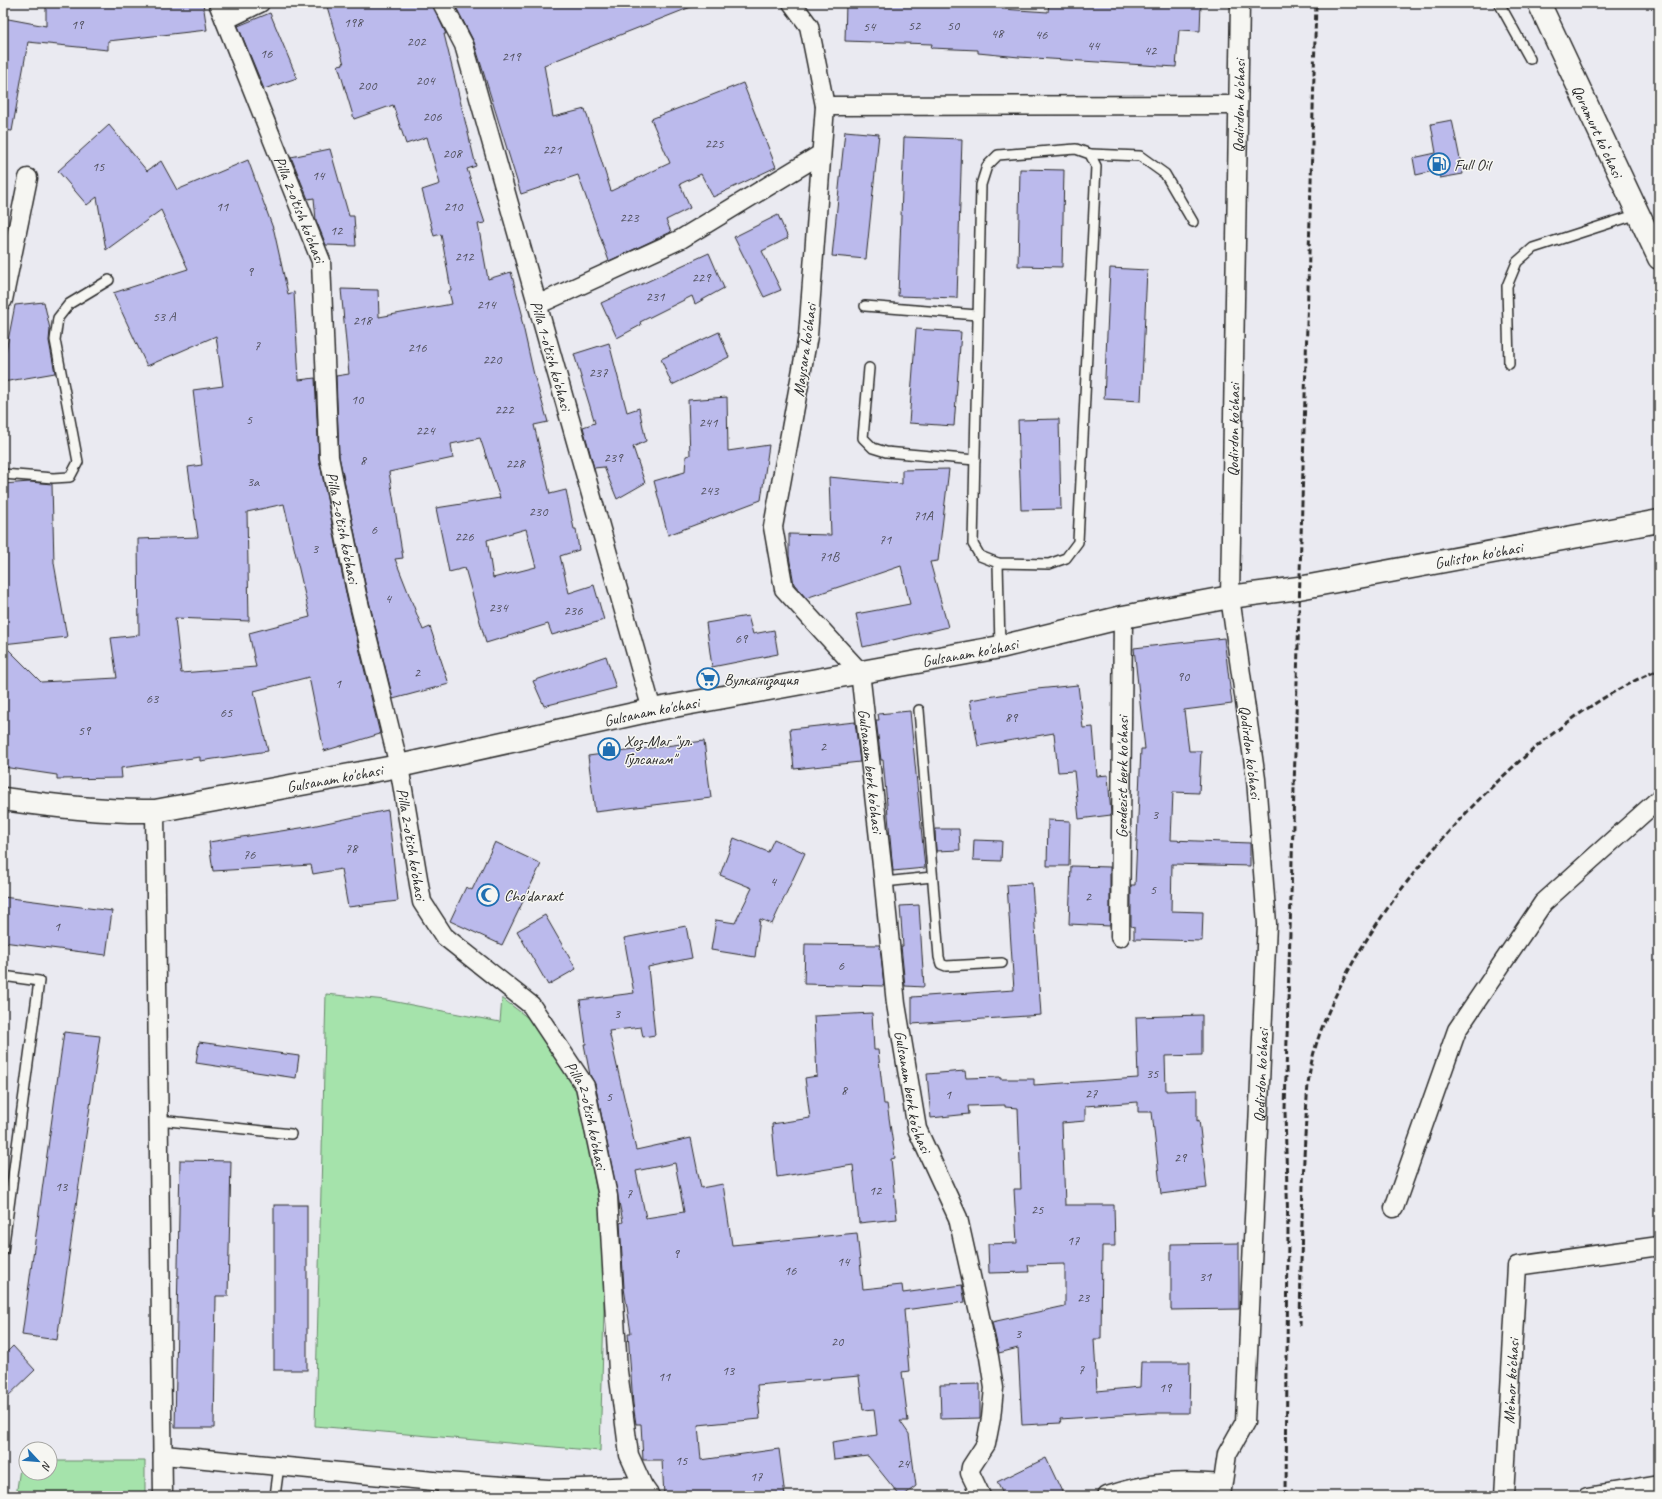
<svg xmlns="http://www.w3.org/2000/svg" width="1662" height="1499" font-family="Caveat,sans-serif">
<rect width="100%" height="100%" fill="#eaeaf1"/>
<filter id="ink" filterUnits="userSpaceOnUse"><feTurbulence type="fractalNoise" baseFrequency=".025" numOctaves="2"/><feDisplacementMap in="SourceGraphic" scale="8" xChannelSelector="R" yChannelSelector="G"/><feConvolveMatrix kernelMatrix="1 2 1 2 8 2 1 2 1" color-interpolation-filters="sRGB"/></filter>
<g filter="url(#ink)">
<g fill="#a5e3ab" stroke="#68876b">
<path d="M 326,994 L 386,1000 L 500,1022 L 502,998 L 541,1028 L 578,1092 L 606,1241 L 600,1451 L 315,1426 Z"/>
<path d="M 21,1461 L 26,1461 L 26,1473 L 50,1473 L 50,1461 L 145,1461 L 145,1496 L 16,1496 Z"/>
</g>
<g fill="#bbbaec" stroke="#2b2b2b" fill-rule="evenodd">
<path d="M 46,3 L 203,3 L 207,30 L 108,41 L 108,50 L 28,42 L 12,131 L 3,130 L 3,18 L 46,26 Z"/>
<path d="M 326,3 L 432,3 L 446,34 L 444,34 L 476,166 L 467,169 L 485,223 L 478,224 L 488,279 L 511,272 L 523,317 L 521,317 L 534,375 L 548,422 L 534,425 L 550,494 L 566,490 L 574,529 L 576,529 L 579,550 L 560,556 L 569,593 L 594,585 L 604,620 L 552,635 L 548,624 L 486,643 L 465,568 L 449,572 L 436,508 L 500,498 L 480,438 L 451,444 L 453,458 L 389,472 L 403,558 L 395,559 L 423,630 L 430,627 L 449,684 L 393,699 L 367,593 L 339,456 L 336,376 L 349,374 L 341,289 L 378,290 L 379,317 L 452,304 L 449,291 L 451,290 L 441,234 L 434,236 L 422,190 L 440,184 L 427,137 L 406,144 L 393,105 L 354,119 L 338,65 L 344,64 ZM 526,529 L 536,567 L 493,578 L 487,540 Z"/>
<path d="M 454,3 L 701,3 L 544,65 L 553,117 L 585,109 L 611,191 L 670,163 L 651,119 L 743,83 L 776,167 L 713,197 L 701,174 L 680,184 L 690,208 L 666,220 L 671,232 L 609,261 L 578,175 L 521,194 L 474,42 Z"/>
<path d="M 846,3 L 1003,3 L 1002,9 L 1048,12 L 1049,3 L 1201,3 L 1200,31 L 1179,30 L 1176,67 L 1019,57 L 978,53 L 978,50 L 931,48 L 932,44 L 845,41 Z"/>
<path d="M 270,13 L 297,78 L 264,89 L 238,26 Z"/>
<path d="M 1452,120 L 1463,174 L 1440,178 L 1438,170 L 1416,175 L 1413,158 L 1436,153 L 1431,124 Z"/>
<path d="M 109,125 L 147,171 L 161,161 L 177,190 L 248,160 L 274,231 L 288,294 L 294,292 L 299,380 L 315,378 L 319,459 L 347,598 L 380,734 L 324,751 L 309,677 L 254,691 L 268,751 L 200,761 L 200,757 L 121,768 L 122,778 L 57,779 L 57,775 L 3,767 L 3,484 L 30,482 L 52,484 L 54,563 L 67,637 L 3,644 L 41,682 L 117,678 L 111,638 L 139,635 L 138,539 L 198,537 L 188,467 L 202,465 L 193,390 L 223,386 L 216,336 L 147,366 L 113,293 L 188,269 L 161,210 L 106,250 L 97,197 L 87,205 L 58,171 ZM 284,504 L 310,617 L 249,633 L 256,667 L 181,673 L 175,618 L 249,621 L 247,512 Z"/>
<path d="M 845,131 L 879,134 L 866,259 L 832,256 Z"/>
<path d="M 904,137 L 962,139 L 957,298 L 898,296 Z"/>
<path d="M 330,149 L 349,216 L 354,216 L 356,246 L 326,245 L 316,220 L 314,198 L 308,199 L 291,157 Z"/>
<path d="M 1020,169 L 1064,170 L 1062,267 L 1018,266 Z"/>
<path d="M 778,215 L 788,238 L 762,251 L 781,290 L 764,297 L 734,237 Z"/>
<path d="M 709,253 L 724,288 L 695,304 L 692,296 L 640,322 L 641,325 L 617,338 L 601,303 Z"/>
<path d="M 1110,268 L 1147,270 L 1141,401 L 1104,399 Z"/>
<path d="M 44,302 L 50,329 L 49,341 L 55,373 L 3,382 L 3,366 L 15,305 Z"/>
<path d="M 916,329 L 961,332 L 954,426 L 909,423 Z"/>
<path d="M 719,332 L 729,357 L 672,385 L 661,359 Z"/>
<path d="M 609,343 L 627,412 L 639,408 L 646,441 L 633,447 L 645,483 L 617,499 L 604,467 L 594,468 L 583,427 L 595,423 L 574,354 Z"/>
<path d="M 727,397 L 728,451 L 769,445 L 761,500 L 668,535 L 654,481 L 685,472 L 686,456 L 690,455 L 688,400 Z"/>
<path d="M 1059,419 L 1061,509 L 1021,510 L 1018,420 Z"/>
<path d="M 949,469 L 938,561 L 930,562 L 948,627 L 863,647 L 856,614 L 910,604 L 901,566 L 806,598 L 794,584 L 789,556 L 789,534 L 831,535 L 829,477 L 902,484 L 902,470 Z"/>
<path d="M 748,616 L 753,634 L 774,630 L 778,654 L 712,667 L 706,623 Z"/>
<path d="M 1224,638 L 1232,704 L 1184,710 L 1189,751 L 1201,751 L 1199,793 L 1173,792 L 1171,840 L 1250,843 L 1250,866 L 1172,864 L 1171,911 L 1203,912 L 1202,941 L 1134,939 L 1134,927 L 1131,926 L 1131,885 L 1135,885 L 1141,749 L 1145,749 L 1134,648 Z"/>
<path d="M 606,656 L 616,688 L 544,706 L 533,681 Z"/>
<path d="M 1078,685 L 1083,728 L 1093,727 L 1097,776 L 1108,775 L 1111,815 L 1079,819 L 1074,771 L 1058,772 L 1054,733 L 978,746 L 970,700 L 1037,689 Z"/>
<path d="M 910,711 L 925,868 L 893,871 L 883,760 L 881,760 L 876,720 L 879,720 L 878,714 Z"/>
<path d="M 855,722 L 860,762 L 794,769 L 790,729 Z"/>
<path d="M 704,741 L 711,798 L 595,812 L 588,756 Z"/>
<path d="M 388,810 L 398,901 L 348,907 L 341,869 L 313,874 L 311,865 L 213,871 L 209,842 L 307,827 Z"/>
<path d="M 1048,820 L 1070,821 L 1069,866 L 1047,866 Z"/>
<path d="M 935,829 L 959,829 L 960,850 L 936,851 Z"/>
<path d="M 734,838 L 768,852 L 774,839 L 805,853 L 772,924 L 760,919 L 755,957 L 711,950 L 716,920 L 735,923 L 752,888 L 720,875 Z"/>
<path d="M 974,840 L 1002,841 L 1001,861 L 973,860 Z"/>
<path d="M 495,842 L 541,864 L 502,945 L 450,921 L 466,887 L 472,890 Z"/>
<path d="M 1071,866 L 1110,867 L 1110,926 L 1069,924 Z"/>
<path d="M 1032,883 L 1041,1015 L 912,1024 L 912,997 L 1014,990 L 1007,885 Z"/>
<path d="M 3,897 L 112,911 L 106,955 L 3,942 Z"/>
<path d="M 919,905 L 924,987 L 905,986 L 901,946 L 903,946 L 900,906 Z"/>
<path d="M 545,915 L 576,969 L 548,985 L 517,931 Z"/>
<path d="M 686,926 L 692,958 L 648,967 L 655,1035 L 643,1037 L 641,1027 L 609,1031 L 636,1150 L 691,1138 L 701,1188 L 723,1184 L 732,1245 L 857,1233 L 863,1289 L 902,1285 L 903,1293 L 962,1285 L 965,1302 L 904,1310 L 909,1371 L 902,1372 L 908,1421 L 900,1421 L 909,1434 L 916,1486 L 903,1496 L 900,1496 L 868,1456 L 834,1460 L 832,1442 L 877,1435 L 874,1409 L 863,1410 L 859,1376 L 757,1385 L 760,1419 L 698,1425 L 701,1460 L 779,1449 L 785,1496 L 664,1496 L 662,1460 L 643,1460 L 641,1424 L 636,1424 L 633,1404 L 628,1333 L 631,1333 L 624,1288 L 620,1223 L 623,1222 L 595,1084 L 590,1075 L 584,1044 L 586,1044 L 580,1000 L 634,993 L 624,938 ZM 675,1163 L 684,1212 L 646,1218 L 636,1171 Z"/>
<path d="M 805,944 L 880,945 L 884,986 L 804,984 Z"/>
<path d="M 872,1013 L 874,1050 L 878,1050 L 884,1104 L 887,1104 L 895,1158 L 891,1159 L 897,1219 L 859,1223 L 853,1165 L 777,1177 L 772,1124 L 810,1118 L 805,1078 L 817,1076 L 814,1016 Z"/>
<path d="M 1202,1015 L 1202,1055 L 1165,1056 L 1166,1091 L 1197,1090 L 1197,1121 L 1199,1120 L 1207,1188 L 1161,1194 L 1152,1112 L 1138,1112 L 1138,1102 L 1085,1106 L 1085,1121 L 1062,1123 L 1065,1205 L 1114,1205 L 1115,1246 L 1102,1246 L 1101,1339 L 1094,1339 L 1097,1391 L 1140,1387 L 1141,1362 L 1190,1362 L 1189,1413 L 1149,1413 L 1060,1419 L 1061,1423 L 1022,1425 L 1018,1348 L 999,1353 L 992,1322 L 1065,1306 L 1065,1264 L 1028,1265 L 1029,1272 L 989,1273 L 988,1244 L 1017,1243 L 1014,1189 L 1021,1189 L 1018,1108 L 1005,1107 L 1005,1105 L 968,1106 L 969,1114 L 931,1118 L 927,1074 L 965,1071 L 966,1078 L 1000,1077 L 1000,1079 L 1034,1079 L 1034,1085 L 1138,1078 L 1136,1017 Z"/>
<path d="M 64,1032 L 100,1036 L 57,1340 L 22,1335 Z"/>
<path d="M 199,1042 L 299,1056 L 296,1078 L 196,1063 Z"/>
<path d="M 180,1160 L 231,1161 L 228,1296 L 216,1296 L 214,1428 L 175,1428 Z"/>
<rect x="274" y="1205" width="33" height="165"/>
<path d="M 1239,1243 L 1239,1309 L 1171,1310 L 1171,1244 Z"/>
<path d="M 13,1346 L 35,1370 L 3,1401 L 3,1356 Z"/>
<path d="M 980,1384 L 980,1418 L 941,1419 L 940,1385 Z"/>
<path d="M 1046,1458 L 1064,1496 L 1004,1496 L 997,1482 Z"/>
</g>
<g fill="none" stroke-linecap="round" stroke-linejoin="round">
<g stroke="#2b2b2b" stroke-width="12">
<g id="lane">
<path d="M 1499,3 L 1530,59"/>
<path d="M 1076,149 L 1090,154 L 1096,166 L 1078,542 L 1066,558 L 1049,564 L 998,563 L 980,556 L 973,544 L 981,185 L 987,166 L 998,155 Z"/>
<path d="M 1090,154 L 1140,156 L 1165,174 L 1193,222"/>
<path d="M 865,306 L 977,315"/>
<path d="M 1509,364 L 1507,286 L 1517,262 L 1533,248 L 1638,214"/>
<path d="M 869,368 L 863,438 L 873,448 L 886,452 L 975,460"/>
<path d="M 3,474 L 53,478 L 70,477 L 78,462 L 55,340 L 58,318 L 69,304 L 109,280"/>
<path d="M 998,563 L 1000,647"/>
<path d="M 919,710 L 939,957 L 941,964 L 946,966 L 1002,963"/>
<path d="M 884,882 L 932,877"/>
<path d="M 3,976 L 39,981 L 3,1251"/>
<path d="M 159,1120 L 291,1134"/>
<path d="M 275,1496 L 279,1466"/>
<path d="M 442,1496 L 444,1482"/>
</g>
</g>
<g stroke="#2b2b2b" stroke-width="21">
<g id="street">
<path id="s1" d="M 218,3 L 321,261 L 329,457 L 357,595 L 399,766 L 422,902 L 444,936 L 531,1005 L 585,1086 L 608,1196 L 618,1371 L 629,1455 L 643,1486 L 650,1496"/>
<path id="s2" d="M 442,3 L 464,45 L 652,710"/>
<path id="s3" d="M 792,3 L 809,26 L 825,106 L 808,336 L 773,527 L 784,589 L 860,672 L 882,865 L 896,1004 L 917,1129 L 958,1218 L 989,1357 L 994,1388 L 991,1418 L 986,1444 L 971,1467 L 970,1473 L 981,1496"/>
<path d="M 225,20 L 260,3"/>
<path d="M 825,106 L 1238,105"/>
<path d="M 3,300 L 28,178"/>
<path d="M 537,305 L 681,239 L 821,154"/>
<path d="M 155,811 L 163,1496"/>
<path id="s4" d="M 1120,937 L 1123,617"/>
<path d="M 1394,1208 L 1457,1030 L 1543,903 L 1659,799"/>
<path d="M 164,1455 L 444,1482 L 549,1489 L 643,1486"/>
<path d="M 1107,1496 C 1150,1482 1177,1480 1222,1484"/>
<path id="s5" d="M 1221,1496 L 1227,1454 L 1245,1422 L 1267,924 L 1256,779 L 1230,597 L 1240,3"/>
<path id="s6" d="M 1504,1496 L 1517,1266 L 1659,1246"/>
<path d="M 1589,1496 L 1659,1484"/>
</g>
</g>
<g stroke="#2b2b2b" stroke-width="25">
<g id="secondary">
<path d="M 1539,3 L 1659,258"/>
<path id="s7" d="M 3,799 C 54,806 103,812 155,811 L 399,766 L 652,710 L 1000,647 L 1123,617 L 1230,597 L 1299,588 L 1659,521"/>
</g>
</g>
<use href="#lane" stroke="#f6f6f2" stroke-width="9"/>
<use href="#street" stroke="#f6f6f2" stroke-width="18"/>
<use href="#secondary" stroke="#f6f6f2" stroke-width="22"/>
<g stroke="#2b2b2b" stroke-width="3" stroke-dasharray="6 3" stroke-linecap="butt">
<path d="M 1300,1326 C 1301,1262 1302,1199 1305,1136 C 1307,1109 1306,1083 1313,1056 C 1348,919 1527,721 1659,670"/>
<path d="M 1286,1496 L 1288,1230 L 1285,1110 L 1316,3"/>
</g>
</g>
</g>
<defs>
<g id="fuel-ring" transform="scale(1.15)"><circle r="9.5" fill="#f6f6f2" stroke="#1f6fb2" stroke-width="1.5"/><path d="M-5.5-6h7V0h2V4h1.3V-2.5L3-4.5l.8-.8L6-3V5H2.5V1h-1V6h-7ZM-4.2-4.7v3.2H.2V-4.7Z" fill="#1f6fb2"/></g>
<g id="supermarket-ring" transform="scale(1.15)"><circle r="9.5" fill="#f6f6f2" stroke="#1f6fb2" stroke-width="1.5"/><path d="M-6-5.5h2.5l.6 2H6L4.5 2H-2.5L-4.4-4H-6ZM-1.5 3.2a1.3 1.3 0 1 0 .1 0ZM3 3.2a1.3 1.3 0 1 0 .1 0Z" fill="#1f6fb2"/></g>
<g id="shop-ring" transform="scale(1.15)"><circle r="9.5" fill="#f6f6f2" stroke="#1f6fb2" stroke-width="1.5"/><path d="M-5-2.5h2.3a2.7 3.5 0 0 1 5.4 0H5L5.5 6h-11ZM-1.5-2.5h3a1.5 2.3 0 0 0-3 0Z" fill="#1f6fb2"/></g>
<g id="mosque-ring" transform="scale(1.15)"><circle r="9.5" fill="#f6f6f2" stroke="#1f6fb2" stroke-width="1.5"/><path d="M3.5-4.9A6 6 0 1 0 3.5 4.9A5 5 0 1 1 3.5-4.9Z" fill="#1f6fb2"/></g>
</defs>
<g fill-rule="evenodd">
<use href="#fuel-ring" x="1439" y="164"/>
<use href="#supermarket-ring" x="708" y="679"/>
<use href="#shop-ring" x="609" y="749"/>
<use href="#mosque-ring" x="488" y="895"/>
</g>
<g text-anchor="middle" stroke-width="3" stroke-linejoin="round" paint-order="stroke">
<g font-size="14" fill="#4f4f5b">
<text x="353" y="27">198</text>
<text x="77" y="29">19</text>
<text x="914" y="30">52</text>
<text x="953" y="30">50</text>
<text x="869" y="31">54</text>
<text x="997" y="38">48</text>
<text x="1041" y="39">46</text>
<text x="416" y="46">202</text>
<text x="1093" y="50">44</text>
<text x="1150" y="55">42</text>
<text x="266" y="58">16</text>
<text x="511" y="61">219</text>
<text x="425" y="85">204</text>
<text x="367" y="90">200</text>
<text x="432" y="121">206</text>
<text x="714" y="148">225</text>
<text x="552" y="154">221</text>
<text x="452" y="158">208</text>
<text x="98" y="171">15</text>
<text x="318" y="180">14</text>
<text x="222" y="211">11</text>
<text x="453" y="211">210</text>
<text x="629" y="222">223</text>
<text x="336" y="235">12</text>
<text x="464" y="261">212</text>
<text x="250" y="276">9</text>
<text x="701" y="282">229</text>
<text x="655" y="301">231</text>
<text x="486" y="309">214</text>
<text x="164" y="321">53 А</text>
<text x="362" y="325">218</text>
<text x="257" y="350">7</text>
<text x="417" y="352">216</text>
<text x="492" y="364">220</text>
<text x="598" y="377">237</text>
<text x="357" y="404">10</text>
<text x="504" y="414">222</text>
<text x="249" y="424">5</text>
<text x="708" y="427">241</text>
<text x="425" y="435">224</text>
<text x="613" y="462">239</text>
<text x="363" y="465">8</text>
<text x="515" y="468">228</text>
<text x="253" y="486">3a</text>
<text x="709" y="495">243</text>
<text x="538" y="516">230</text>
<text x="923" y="520">71A</text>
<text x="374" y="534">6</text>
<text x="464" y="541">226</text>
<text x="885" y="544">71</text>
<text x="315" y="553">3</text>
<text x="829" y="561">71B</text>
<text x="388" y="603">4</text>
<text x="498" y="612">234</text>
<text x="573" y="615">236</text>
<text x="741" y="643">69</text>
<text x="417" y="677">2</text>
<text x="1183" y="681">90</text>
<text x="338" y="688">1</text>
<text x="152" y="703">63</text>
<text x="226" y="717">65</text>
<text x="1011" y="722">89</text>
<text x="84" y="735">59</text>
<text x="823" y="751">2</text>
<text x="1155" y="819">3</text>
<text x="351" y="853">78</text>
<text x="249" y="859">76</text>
<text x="773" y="886">4</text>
<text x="1153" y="894">5</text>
<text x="1088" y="901">2</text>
<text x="57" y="931">1</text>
<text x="841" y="970">6</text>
<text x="617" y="1018">3</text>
<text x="1152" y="1078">35</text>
<text x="844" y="1095">8</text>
<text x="1091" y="1098">27</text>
<text x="948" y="1099">1</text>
<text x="609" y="1101">5</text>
<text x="1180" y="1162">29</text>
<text x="61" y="1191">13</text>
<text x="875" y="1195">12</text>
<text x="629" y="1198">7</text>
<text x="1037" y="1214">25</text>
<text x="1073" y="1245">17</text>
<text x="676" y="1258">9</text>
<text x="843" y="1266">14</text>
<text x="790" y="1275">16</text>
<text x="1205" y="1281">31</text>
<text x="1083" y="1302">23</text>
<text x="1018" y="1338">3</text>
<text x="837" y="1346">20</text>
<text x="1081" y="1374">7</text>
<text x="728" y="1375">13</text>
<text x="664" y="1381">11</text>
<text x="1165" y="1392">19</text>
<text x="681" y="1465">15</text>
<text x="903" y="1468">24</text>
<text x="756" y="1481">17</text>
</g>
<g font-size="16" fill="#2b2b2b" stroke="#f6f6f2">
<text dy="6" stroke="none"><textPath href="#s5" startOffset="1398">Qodirdon ko'chasi</textPath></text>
<text transform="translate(1598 131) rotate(65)" y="6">Qoramurt koʻchasi</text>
<text dy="6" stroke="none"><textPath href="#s1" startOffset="222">Pilla 2-o'tish ko'chasi</textPath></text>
<text transform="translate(804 350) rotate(-82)" y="6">Maysara ko'chasi</text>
<text dy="6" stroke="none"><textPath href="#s2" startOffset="370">Pilla 1-o'tish ko'chasi</textPath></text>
<text dy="6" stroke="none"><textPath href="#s5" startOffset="1074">Qodirdon ko'chasi</textPath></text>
<text dy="6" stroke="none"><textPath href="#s1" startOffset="546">Pilla 2-o'tish ko'chasi</textPath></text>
<text dy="6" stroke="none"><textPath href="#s7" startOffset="1501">Guliston ko'chasi</textPath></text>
<text dy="6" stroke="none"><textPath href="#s7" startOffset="983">Gulsanam ko'chasi</textPath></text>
<text dy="6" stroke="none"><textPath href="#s7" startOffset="659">Gulsanam ko'chasi</textPath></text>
<text transform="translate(1251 752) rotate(83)" y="6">Qodirdon ko'chasi</text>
<text dy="6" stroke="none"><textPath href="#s3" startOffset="810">Gulsanam berk ko'chasi</textPath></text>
<text dy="6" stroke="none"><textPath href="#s4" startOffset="160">Geodezist berk ko'chasi</textPath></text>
<text dy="6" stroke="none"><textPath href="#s7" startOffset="335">Gulsanam ko'chasi</textPath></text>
<text dy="6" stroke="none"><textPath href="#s1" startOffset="870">Pilla 2-o'tish ko'chasi</textPath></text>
<text dy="6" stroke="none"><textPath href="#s5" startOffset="426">Qodirdon ko'chasi</textPath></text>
<text dy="6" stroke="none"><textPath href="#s3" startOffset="1134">Gulsanam berk ko'chasi</textPath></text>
<text dy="6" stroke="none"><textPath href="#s1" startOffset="1206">Pilla 2-o'tish ko'chasi</textPath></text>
<text dy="6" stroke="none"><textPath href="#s6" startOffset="115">Me'mor ko'chasi</textPath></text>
</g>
<g font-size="16" fill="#2b2b2b" stroke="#f6f6f2" text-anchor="start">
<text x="1454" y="170">Full Oil</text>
<text x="724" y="685">Вулканизация</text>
<text x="624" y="746">Хоз-Маг "ул.<tspan x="624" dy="18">Гулсанам"</tspan></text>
<text x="504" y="901">Cho'daraxt</text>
</g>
</g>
<rect width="1662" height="1499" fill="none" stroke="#f6f6f2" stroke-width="16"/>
<rect x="8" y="8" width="1646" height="1483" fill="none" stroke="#2b2b2b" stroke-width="1.5" filter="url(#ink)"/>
<g transform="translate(38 1461) rotate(116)"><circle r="19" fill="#f6f6f2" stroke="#a5a5a2"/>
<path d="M0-3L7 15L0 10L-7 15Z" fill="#1f6fb2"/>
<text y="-6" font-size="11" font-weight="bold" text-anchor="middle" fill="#2b2b2b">N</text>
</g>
</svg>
